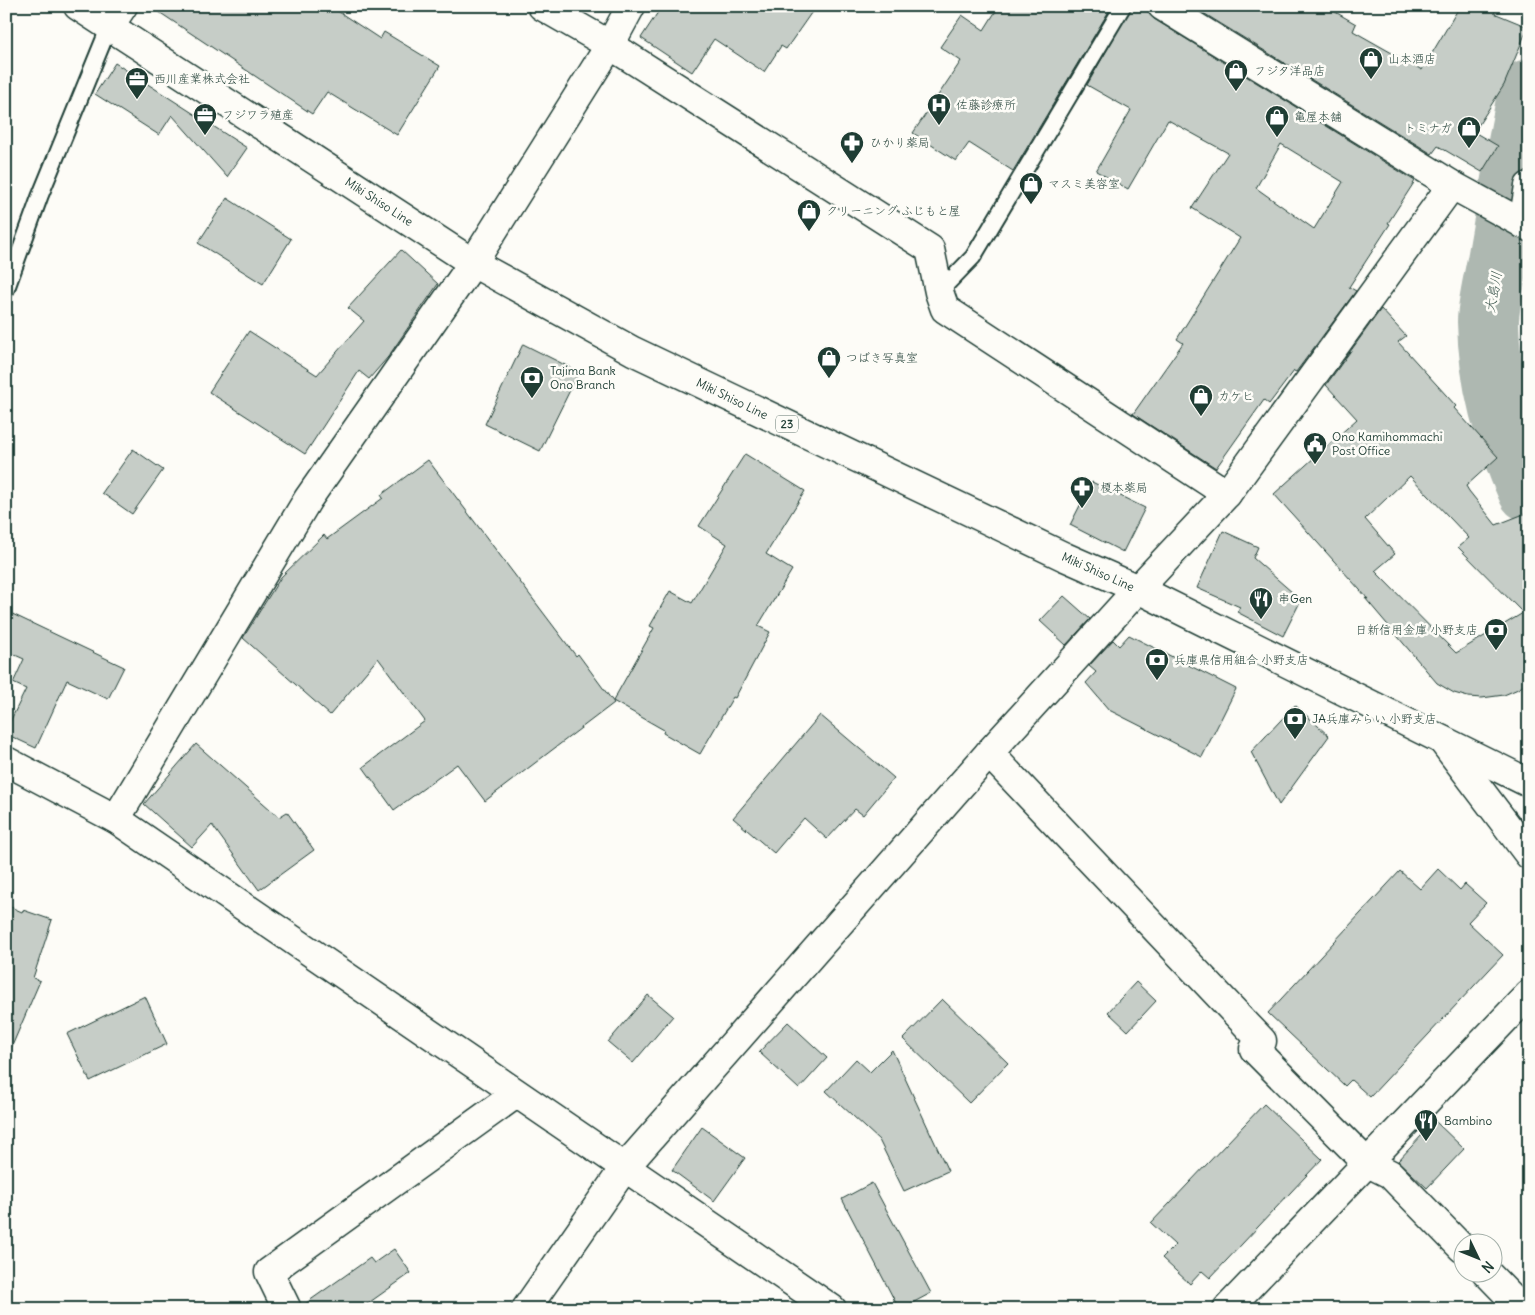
<svg xmlns="http://www.w3.org/2000/svg" width="1535" height="1315" font-family="Delius,'Klee One',sans-serif">
<rect width="100%" height="100%" fill="#fdfcf7"/>
<filter id="ink" filterUnits="userSpaceOnUse"><feTurbulence type="fractalNoise" baseFrequency=".02" numOctaves="2"/><feDisplacementMap in="SourceGraphic" scale="10" xChannelSelector="R" yChannelSelector="G"/><feConvolveMatrix kernelMatrix="1 2 1 2 8 2 1 2 1" color-interpolation-filters="sRGB"/></filter>
<g filter="url(#ink)">
<g fill="none" stroke-linecap="round" stroke-linejoin="round">
<path stroke="#aeb8b1" stroke-width="62" d="M 1529,90 C 1518,145 1508,200 1499,255 C 1496,274 1488,304 1488,322 C 1489,379 1505,439 1529,491"/>
</g>
<g fill="#c6cdc7" stroke="#1f3d34" fill-rule="evenodd">
<path d="M 150,6 L 330,6 L 380,39 L 384,32 L 440,66 L 397,135 L 327,92 L 312,114 Z"/>
<path d="M 662,6 L 816,6 L 786,49 L 781,46 L 764,72 L 714,39 L 692,72 L 641,38 Z"/>
<path d="M 999,6 L 1112,6 L 1013,171 L 969,143 L 956,161 L 913,133 L 961,61 L 940,47 L 962,15 L 984,30 Z"/>
<path d="M 1132,6 L 1146,6 L 1149,14 L 1154,19 L 1415,181 L 1388,223 L 1390,224 L 1349,287 L 1356,291 L 1296,372 L 1294,371 L 1269,404 L 1264,400 L 1216,468 L 1133,414 L 1183,343 L 1177,339 L 1240,238 L 1192,208 L 1228,153 L 1168,120 L 1128,189 L 1096,171 L 1131,110 L 1087,85 ZM 1281,144 L 1343,182 L 1314,229 L 1256,188 Z"/>
<path d="M 1192,6 L 1325,6 L 1356,24 L 1353,31 L 1422,70 L 1460,6 L 1498,6 L 1494,13 L 1528,27 L 1504,85 L 1474,132 L 1498,146 L 1482,172 L 1438,146 L 1432,154 Z"/>
<path d="M 115,63 L 247,148 L 227,177 L 172,115 L 159,135 L 95,94 Z"/>
<path d="M 227,198 L 291,239 L 263,284 L 198,243 Z"/>
<path d="M 401,250 L 438,284 L 388,357 L 369,379 L 359,371 L 305,454 L 209,392 L 249,331 L 317,375 L 364,321 L 348,308 Z"/>
<path d="M 1381,309 L 1406,336 L 1398,342 L 1456,406 L 1454,408 L 1498,457 L 1466,486 L 1469,491 L 1496,525 L 1529,512 L 1529,682 L 1518,689 L 1504,695 L 1482,698 L 1468,697 L 1454,693 L 1437,683 L 1365,598 L 1368,599 L 1274,494 L 1357,419 L 1326,385 ZM 1410,476 L 1469,538 L 1458,547 L 1523,613 L 1456,653 L 1375,571 L 1395,554 L 1365,519 Z"/>
<path d="M 523,344 L 579,372 L 540,451 L 485,424 Z"/>
<path d="M 133,449 L 163,470 L 132,514 L 102,493 Z"/>
<path d="M 745,454 L 805,491 L 766,554 L 792,570 L 758,626 L 770,632 L 735,698 L 733,697 L 700,754 L 663,733 L 664,730 L 613,701 L 654,628 L 650,626 L 670,591 L 692,603 L 727,544 L 699,526 Z"/>
<path d="M 428,460 L 576,656 L 578,654 L 614,703 L 485,801 L 457,764 L 394,810 L 363,767 L 425,721 L 378,658 L 330,715 L 243,638 L 281,577 L 324,535 L 327,539 L 383,498 L 381,495 Z"/>
<path d="M 1092,482 L 1145,508 L 1123,552 L 1070,525 Z"/>
<path d="M 1223,531 L 1258,547 L 1253,558 L 1301,600 L 1283,636 L 1237,612 L 1240,607 L 1197,588 Z"/>
<path d="M 1064,596 L 1090,619 L 1066,645 L 1040,621 Z"/>
<path d="M 6,611 L 124,667 L 108,699 L 67,680 L 36,748 L 6,734 L 6,730 L 26,689 L 13,683 L 24,659 L 6,651 Z"/>
<path d="M 1129,635 L 1236,689 L 1202,757 L 1109,710 L 1086,683 L 1096,672 L 1089,666 L 1113,640 L 1119,646 Z"/>
<path d="M 1295,705 L 1329,736 L 1279,805 L 1251,752 Z"/>
<path d="M 820,715 L 894,778 L 863,815 L 855,809 L 827,839 L 804,818 L 774,853 L 733,818 Z"/>
<path d="M 196,744 L 279,817 L 287,812 L 314,850 L 259,890 L 212,825 L 192,847 L 144,804 Z"/>
<path d="M 1438,869 L 1460,890 L 1465,884 L 1486,903 L 1468,922 L 1503,955 L 1370,1097 L 1351,1080 L 1345,1086 L 1268,1013 L 1400,871 L 1420,889 Z"/>
<path d="M 6,905 L 22,912 L 23,910 L 52,920 L 33,978 L 40,981 L 6,1060 Z"/>
<path d="M 1136,982 L 1156,1001 L 1128,1031 L 1108,1012 Z"/>
<path d="M 648,995 L 673,1016 L 633,1063 L 608,1042 Z"/>
<path d="M 145,996 L 167,1044 L 90,1081 L 67,1034 Z"/>
<path d="M 942,999 L 1008,1063 L 969,1103 L 903,1039 Z"/>
<path d="M 788,1022 L 827,1058 L 799,1089 L 759,1052 Z"/>
<path d="M 892,1050 L 948,1171 L 904,1191 L 879,1140 L 826,1091 L 856,1059 L 870,1072 Z"/>
<path d="M 1264,1104 L 1322,1159 L 1210,1278 L 1202,1271 L 1190,1284 L 1162,1258 L 1175,1245 L 1151,1223 Z"/>
<path d="M 1435,1121 L 1464,1149 L 1427,1188 L 1398,1161 Z"/>
<path d="M 702,1127 L 745,1158 L 714,1201 L 672,1170 Z"/>
<path d="M 872,1183 L 931,1293 L 901,1309 L 899,1309 L 842,1199 Z"/>
<path d="M 394,1249 L 411,1273 L 360,1309 L 302,1309 L 302,1306 L 370,1258 L 374,1263 Z"/>
</g>
<g fill="none" stroke-linecap="round" stroke-linejoin="round">
<g stroke="#1f3d34" stroke-width="19">
<g id="service">
<path d="M 6,290 L 40,196 L 109,27"/>
<path d="M 939,292 L 973,257 L 1123,6"/>
</g>
</g>
<g stroke="#1f3d34" stroke-width="31">
<g id="minor">
<path d="M 542,6 L 610,45 L 930,249 L 939,292 L 945,309 L 1227,494"/>
<path d="M 1162,6 L 1452,185 L 1529,227"/>
<path d="M 109,27 L 123,6"/>
<path d="M 1523,224 L 1529,186"/>
<path d="M 1442,740 L 1529,855"/>
<path d="M 989,753 L 1262,1041 L 1254,1049 L 1366,1162 L 1390,1174 L 1462,1248"/>
<path d="M 6,761 L 116,819 L 832,1309"/>
<path d="M 116,819 L 308,499 L 473,263 L 610,45 L 631,6"/>
<path d="M 1486,1272 L 1522,1309"/>
<path d="M 287,1309 L 269,1272 L 516,1094"/>
<path d="M 526,1309 L 625,1167 L 989,753 L 1138,589 L 1227,494 L 1452,185"/>
<path d="M 1227,1309 L 1529,994"/>
</g>
</g>
<g stroke="#1f3d34" stroke-width="31">
<path id="primary" d="M 78,6 L 473,263 L 633,351 L 1065,557 L 1138,589 L 1529,783"/>
</g>
<use href="#service" stroke="#fdfcf7" stroke-width="15"/>
<use href="#minor" stroke="#fdfcf7" stroke-width="28"/>
<use href="#primary" stroke="#fdfcf7" stroke-width="28"/>
</g>
</g>
<defs>
<g id="shop-pin" transform="scale(1.25)"><path d="M0 17L-7.5 6A9.5 9.5 0 1 1 7.5 6Z" fill="#1f3d34" stroke="#fdfcf7"/><path d="M-5-2.5h2.3a2.7 3.5 0 0 1 5.4 0H5L5.5 6h-11ZM-1.5-2.5h3a1.5 2.3 0 0 0-3 0Z" fill="#fff"/></g>
<g id="office-pin" transform="scale(1.25)"><path d="M0 17L-7.5 6A9.5 9.5 0 1 1 7.5 6Z" fill="#1f3d34" stroke="#fdfcf7"/><path d="M-6-3h4V-5.5h4V-3h4V5H-6ZM-1-4.5V-3h2v-1.5ZM-6 0V1H6V0Z" fill="#fff"/></g>
<g id="hospital-pin" transform="scale(1.25)"><path d="M0 17L-7.5 6A9.5 9.5 0 1 1 7.5 6Z" fill="#1f3d34" stroke="#fdfcf7"/><path d="M-5-5h3v3.5h4V-5h3V5h-3V1.5h-4V5h-3Z" fill="#fff"/></g>
<g id="pharmacy-pin" transform="scale(1.25)"><path d="M0 17L-7.5 6A9.5 9.5 0 1 1 7.5 6Z" fill="#1f3d34" stroke="#fdfcf7"/><path d="M-2-6h4v4h4v4h-4v4h-4v-4h-4v-4h4Z" fill="#fff"/></g>
<g id="bank-pin" transform="scale(1.25)"><path d="M0 17L-7.5 6A9.5 9.5 0 1 1 7.5 6Z" fill="#1f3d34" stroke="#fdfcf7"/><path d="M-6-4H6V4H-6ZM0-2.3a2.3 2.3 0 1 0 0 4.6a2.3 2.3 0 1 0 0-4.6Z" fill="#fff"/></g>
<g id="civic-pin" transform="scale(1.25)"><path d="M0 17L-7.5 6A9.5 9.5 0 1 1 7.5 6Z" fill="#1f3d34" stroke="#fdfcf7"/><path d="M-.6-6.5H3V-4.5H.6V-3L4-1V1h2V6H-6V1h2V-1L-.6-3ZM-1.2 2.5V6h2.4V2.5Z" fill="#fff"/></g>
<g id="restaurant-pin" transform="scale(1.25)"><path d="M0 17L-7.5 6A9.5 9.5 0 1 1 7.5 6Z" fill="#1f3d34" stroke="#fdfcf7"/><path d="M-5-6h1v4h1v-4h1v4h1v-4h1v5L-1.5 .5V6h-2V.5L-5-1ZM5-6V6H3V1.5H1.5Q1.5-4 5-6Z" fill="#fff"/></g>
</defs>
<g fill-rule="evenodd">
<use href="#shop-pin" x="1371" y="59"/>
<use href="#shop-pin" x="1236" y="71"/>
<use href="#office-pin" x="137" y="79"/>
<use href="#hospital-pin" x="939" y="105"/>
<use href="#office-pin" x="205" y="115"/>
<use href="#shop-pin" x="1277" y="117"/>
<use href="#shop-pin" x="1469" y="128"/>
<use href="#pharmacy-pin" x="852" y="143"/>
<use href="#shop-pin" x="1031" y="184"/>
<use href="#shop-pin" x="809" y="211"/>
<use href="#shop-pin" x="829" y="358"/>
<use href="#bank-pin" x="532" y="378"/>
<use href="#shop-pin" x="1201" y="396"/>
<use href="#civic-pin" x="1315" y="444"/>
<use href="#pharmacy-pin" x="1082" y="488"/>
<use href="#restaurant-pin" x="1261" y="599"/>
<use href="#bank-pin" x="1496" y="630"/>
<use href="#bank-pin" x="1157" y="660"/>
<use href="#bank-pin" x="1295" y="719"/>
<use href="#restaurant-pin" x="1426" y="1121"/>
</g>
<g text-anchor="middle" stroke-width="5" stroke-linejoin="round" paint-order="stroke">
<rect fill="#fdfcf7" stroke="#62766e" stroke-width="1" x="776" y="415.5" width="22" height="17" rx="4"/>
<g font-size="11" font-weight="bold" fill="#1f3d34">
<text x="787" y="428">23</text>
</g>
<g font-size="12" fill="#1f3d34" stroke="#fdfcf7" text-anchor="start">
<text x="1388" y="63">山本酒店</text>
<text x="1254" y="75">フジタ洋品店</text>
<text x="154" y="83">西川産業株式会社</text>
<text x="956" y="109">佐藤診療所</text>
<text x="222" y="119">フジワラ殖産</text>
<text x="1294" y="121">亀屋本舗</text>
<text x="1452" y="132" text-anchor="end">トミナガ</text>
<text x="870" y="147">ひかり薬局</text>
<text x="1048" y="188">マスミ美容室</text>
<text x="826" y="215">クリーニング ふじもと屋</text>
<text x="846" y="362">つばき写真室</text>
<text x="550" y="375">Tajima Bank<tspan x="550" dy="14">Ono Branch</tspan></text>
<text x="1218" y="400">カケヒ</text>
<text x="1332" y="441">Ono Kamihommachi<tspan x="1332" dy="14">Post Office</tspan></text>
<text x="1100" y="492">榎本薬局</text>
<text x="1278" y="603">串Gen</text>
<text x="1478" y="634" text-anchor="end">日新信用金庫 小野支店</text>
<text x="1174" y="664">兵庫県信用組合 小野支店</text>
<text x="1312" y="723">JA兵庫みらい 小野支店</text>
<text x="1444" y="1125">Bambino</text>
</g>
<g font-size="12" fill="#1f3d34" stroke="#fdfcf7">
<text transform="translate(379 202) rotate(33)" y="4">Miki Shiso Line</text>
<text transform="translate(732 399) rotate(26)" y="4">Miki Shiso Line</text>
<text transform="translate(1098 572) rotate(24)" y="4">Miki Shiso Line</text>
</g>
<g font-size="14" font-style="italic" fill="#435c53" stroke="#fdfcf7">
<text transform="translate(1493 292) rotate(-80)" y="5">大島川</text>
</g>
</g>
<rect width="1535" height="1315" fill="none" stroke="#fdfcf7" stroke-width="25"/>
<rect x="12" y="12" width="1510" height="1290" fill="none" stroke="#1f3d34" stroke-width="2" filter="url(#ink)"/>
<g transform="translate(1478 1258) rotate(133)"><circle r="24" fill="#fdfcf7" stroke="#a4b0a9"/>
<path d="M0-4L9 19L0 12L-9 19Z" fill="#1f3d34"/>
<text y="-8" font-size="14" font-weight="bold" text-anchor="middle" fill="#1f3d34">N</text>
</g>
</svg>
